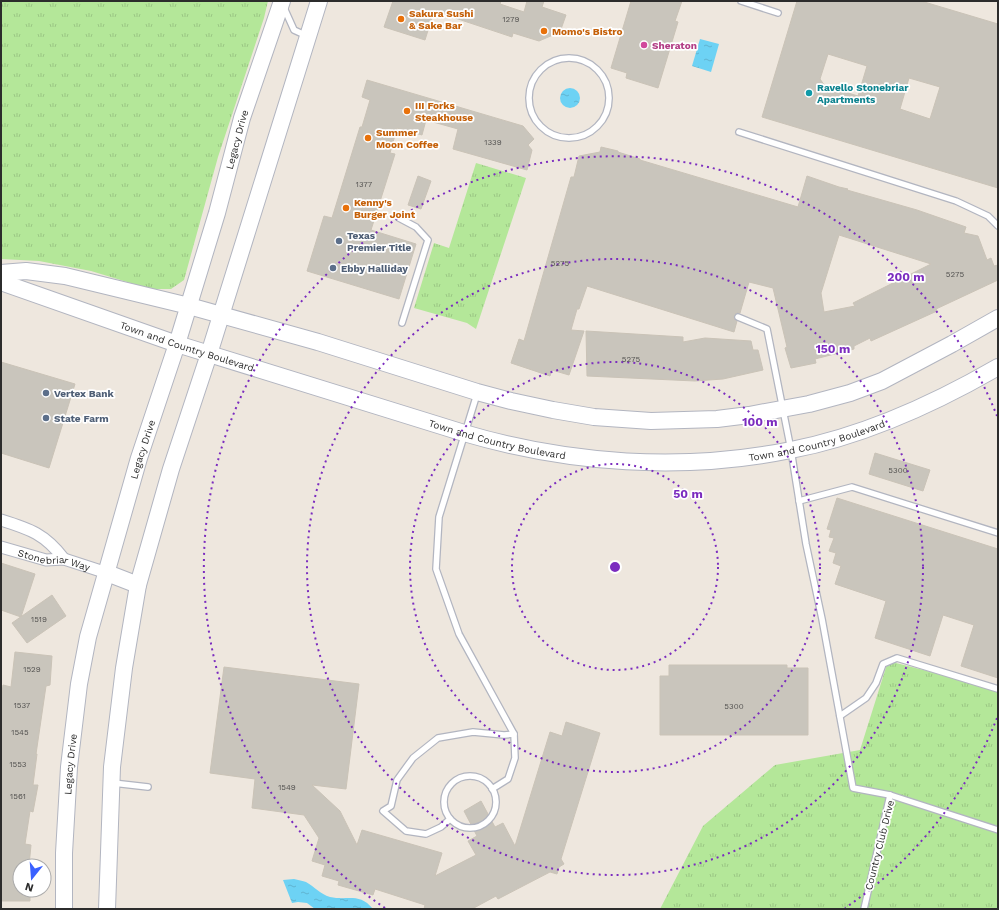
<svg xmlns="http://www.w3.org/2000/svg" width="999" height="910" font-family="'Work Sans',sans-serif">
<defs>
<pattern id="grass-tufts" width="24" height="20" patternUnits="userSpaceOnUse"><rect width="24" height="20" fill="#b4e799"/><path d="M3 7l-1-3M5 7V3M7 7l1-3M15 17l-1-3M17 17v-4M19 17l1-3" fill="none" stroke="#9bc684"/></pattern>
<pattern id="water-ripples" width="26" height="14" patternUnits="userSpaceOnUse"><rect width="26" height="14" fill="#6dd2f4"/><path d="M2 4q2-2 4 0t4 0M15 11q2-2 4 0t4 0" fill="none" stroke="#5fb4d1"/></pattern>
</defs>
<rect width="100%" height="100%" fill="#eee7de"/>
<g fill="url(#grass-tufts)">
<path d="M 1,1 L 268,1 L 264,18 L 218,157 L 184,280 L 171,289 L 150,289 L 91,271 L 39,261 L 1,259 Z"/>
<path d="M 476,163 L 526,178 L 476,329 L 467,323 L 414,308 L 434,243 L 449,248 Z"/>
<path d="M 888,661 L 998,689 L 998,909 L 660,909 L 703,826 L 775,765 L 860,750 Z"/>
</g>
<g fill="url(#water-ripples)">
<path d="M 700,39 L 719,44 L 711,72 L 692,66 Z"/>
<circle cx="570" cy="98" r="10"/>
<path d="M 294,879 C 298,880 303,881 306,882 C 315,887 320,894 330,897 C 348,901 359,892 373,909 L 315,909 L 307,903 L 298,902 L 292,903 L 283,880 Z"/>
</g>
<g fill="#c9c5bc" stroke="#cac3b7" fill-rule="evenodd">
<path d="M 393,1 L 501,1 L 500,4 L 524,12 L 527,1 L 544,1 L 542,7 L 566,15 L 560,32 L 539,41 L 513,33 L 512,37 L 434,11 L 425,40 L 384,27 Z"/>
<path d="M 631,1 L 682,1 L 675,21 L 678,22 L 658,88 L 626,78 L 627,73 L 611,68 Z"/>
<path d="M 797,1 L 921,1 L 998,24 L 998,188 L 762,117 ZM 828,54 L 867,66 L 858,96 L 825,86 L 820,79 ZM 909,78 L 940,87 L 930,119 L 900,109 Z"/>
<path d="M 367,80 L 523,126 L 534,139 L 528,145 L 532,150 L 527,170 L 453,149 L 458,129 L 426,120 L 422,135 L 397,128 L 390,153 L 395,154 L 371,230 L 416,244 L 399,299 L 307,271 L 324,216 L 332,218 L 360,127 L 362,127 L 370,100 L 362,97 Z"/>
<path d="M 601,147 L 618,151 L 618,152 L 640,159 L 640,160 L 798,207 L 807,176 L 839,187 L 848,189 L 847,190 L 917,210 L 966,227 L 964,233 L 978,236 L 987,260 L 991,258 L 994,266 L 998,265 L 998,280 L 936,309 L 937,311 L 871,341 L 870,338 L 854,346 L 854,349 L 815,359 L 816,363 L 791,368 L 785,348 L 787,347 L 773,288 L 749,282 L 740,313 L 736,313 L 734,316 L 734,319 L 737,321 L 734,332 L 587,286 L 579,309 L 577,309 L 571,330 L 584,331 L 569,375 L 552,370 L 550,376 L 511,363 L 519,339 L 524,341 L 571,177 L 574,177 L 579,156 L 600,152 ZM 839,235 L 931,264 L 853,303 L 855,306 L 824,312 L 821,293 Z"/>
<path d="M 418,176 L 431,181 L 421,209 L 408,205 Z"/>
<path d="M 586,331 L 683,337 L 683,342 L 705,338 L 751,341 L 753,350 L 758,350 L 763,370 L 723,379 L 695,381 L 587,376 Z"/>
<path d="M 1,362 L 75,384 L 49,468 L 1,453 Z"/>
<path d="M 875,453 L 930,470 L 923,491 L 869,474 Z"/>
<path d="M 837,498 L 998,549 L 998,678 L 961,666 L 974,625 L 943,615 L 930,656 L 875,638 L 886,601 L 835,584 L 841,566 L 833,563 L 836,553 L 829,551 L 834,538 L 829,537 L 831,530 L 827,529 Z"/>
<path d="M 1,563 L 35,574 L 21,617 L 1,610 Z"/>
<path d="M 52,595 L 66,616 L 27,643 L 12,623 Z"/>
<path d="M 15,652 L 52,656 L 50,685 L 46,686 L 36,754 L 37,754 L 33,785 L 38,785 L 33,812 L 30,811 L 25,844 L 31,845 L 29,866 L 20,866 L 20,890 L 30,890 L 30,901 L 1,901 L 1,699 L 3,685 L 11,687 Z"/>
<path d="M 669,665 L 787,665 L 787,668 L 808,668 L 808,735 L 660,735 L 660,676 L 669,676 Z"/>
<path d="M 224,667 L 359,684 L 346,789 L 312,785 L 340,811 L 357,845 L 362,830 L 442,853 L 435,876 L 476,855 L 468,841 L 477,836 L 464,811 L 481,801 L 495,827 L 503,823 L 515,846 L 550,732 L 562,736 L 566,722 L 600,733 L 561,859 L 564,864 L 559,867 L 557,874 L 550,872 L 498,899 L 496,896 L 472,909 L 424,909 L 425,905 L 375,889 L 373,895 L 338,885 L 339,881 L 322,876 L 325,865 L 312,861 L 319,838 L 304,815 L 252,808 L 255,779 L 210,773 Z"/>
</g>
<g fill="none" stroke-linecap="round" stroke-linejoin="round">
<g stroke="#b2b5c0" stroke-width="8">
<g id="lane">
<path d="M 741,1 L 778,13"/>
<path d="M 285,7 L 285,10 L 294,30 L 307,36"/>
<circle cx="569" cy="98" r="40"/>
<path d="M 739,132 L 956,201 L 988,216 L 998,226"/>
<path d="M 399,218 L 416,227 L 428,240 L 402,323"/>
<path d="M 738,317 L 767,329 L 791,450 L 806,544 L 822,619 L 853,788 L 890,795 L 998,830"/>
<path d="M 477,394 L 439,517 L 436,569 L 459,634 L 514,734 L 515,758 L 508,779 L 492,789"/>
<path d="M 799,501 L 852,487 L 998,533"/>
<path d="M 840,716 L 866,698 L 876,683 L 883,664 L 897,658 L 998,689"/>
<circle cx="470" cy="802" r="26"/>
<path d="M 113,783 L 148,787"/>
<path d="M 450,819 L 441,827 L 426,834 L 406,831 L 383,811 L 391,806 L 397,780 L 413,758 L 438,738 L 473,732 L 504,735 L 514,734"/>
<path d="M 864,909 L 890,795"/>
</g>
</g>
<g stroke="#b2b5c0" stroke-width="13">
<g id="street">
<path d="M 1,520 C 30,529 45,534 64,559"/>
<path id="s1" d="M 1,547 L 46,560 L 64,559 L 107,573"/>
</g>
</g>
<g stroke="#b2b5c0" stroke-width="18">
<g id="secondary">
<path d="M 1,273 L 26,271 L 65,276 L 189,306 L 318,342 L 477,392 L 511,401 L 553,410 L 594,417 L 651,421 L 717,419 L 749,415 L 809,404 L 850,393 L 882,381 L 952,344 L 998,318"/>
<path id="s2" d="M 1,282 L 177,344 L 464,433 C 569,464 683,472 791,450 C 864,436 934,404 998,367"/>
<path d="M 107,573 L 138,585"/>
<path id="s3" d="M 64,909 L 64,853 L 69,767 L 79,684 L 88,637 L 139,458 L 177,344 L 217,213 L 242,118 L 282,1"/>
<path d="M 107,909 L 112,767 L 124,668 L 138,585 L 171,469 L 209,354 L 319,1"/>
</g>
</g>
<use href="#lane" stroke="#fff" stroke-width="5.5"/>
<use href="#street" stroke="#fff" stroke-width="11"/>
<use href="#secondary" stroke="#fff" stroke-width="16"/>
</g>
<g fill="none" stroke="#7b2cbf" stroke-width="2" stroke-dasharray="2 4">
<circle cx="615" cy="567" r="103"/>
<circle cx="615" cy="567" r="205"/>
<circle cx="615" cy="567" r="308"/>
<path d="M997 718A411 411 0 0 1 845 908M385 908A411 411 0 1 1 997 416"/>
</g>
<g fill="#e8710a" stroke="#fff" stroke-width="1.5">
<circle cx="401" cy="19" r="4"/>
<circle cx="544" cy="31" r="4"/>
<circle cx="407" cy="111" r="4"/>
<circle cx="368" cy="138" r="4"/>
<circle cx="346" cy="208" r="4"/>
</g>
<circle fill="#d1479c" stroke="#fff" stroke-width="1.5" cx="644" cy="45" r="4"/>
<circle fill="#0f9aa8" stroke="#fff" stroke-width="1.5" cx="809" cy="93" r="4"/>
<g fill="#5c6f8a" stroke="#fff" stroke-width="1.5">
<circle cx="339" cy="241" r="4"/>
<circle cx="333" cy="268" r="4"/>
<circle cx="46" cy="393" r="4"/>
<circle cx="46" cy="418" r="4"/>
</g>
<g text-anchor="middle" stroke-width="3.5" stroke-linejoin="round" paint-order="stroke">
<g font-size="8" fill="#535250">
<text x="511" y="22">1279</text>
<text x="493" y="145">1339</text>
<text x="364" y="187">1377</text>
<text x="560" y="266">5275</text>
<text x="955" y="277">5275</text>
<text x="631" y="362">5275</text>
<text x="898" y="473">5300</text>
<text x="39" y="622">1519</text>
<text x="32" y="672">1529</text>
<text x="22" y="708">1537</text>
<text x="734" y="709">5300</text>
<text x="20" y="735">1545</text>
<text x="18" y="767">1553</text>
<text x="287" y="790">1549</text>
<text x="18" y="799">1561</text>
</g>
<g font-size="10" font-weight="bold" fill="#c56008" stroke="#fff" text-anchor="start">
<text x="409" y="17">Sakura Sushi<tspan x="409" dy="12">&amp; Sake Bar</tspan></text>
<text x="552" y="35">Momo's Bistro</text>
<text x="415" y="109">III Forks<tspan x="415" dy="12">Steakhouse</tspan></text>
<text x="376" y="136">Summer<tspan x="376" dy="12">Moon Coffee</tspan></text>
<text x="354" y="206">Kenny's<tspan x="354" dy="12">Burger Joint</tspan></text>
</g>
<g font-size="10" font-weight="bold" fill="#b23c85" stroke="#fff" text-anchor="start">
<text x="652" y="49">Sheraton</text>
</g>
<g font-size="10" font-weight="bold" fill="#0d838f" stroke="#fff" text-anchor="start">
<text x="817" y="91">Ravello Stonebriar<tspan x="817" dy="12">Apartments</tspan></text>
</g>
<g font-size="10" fill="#2c2c2c" stroke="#fff">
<text dy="4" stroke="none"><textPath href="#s3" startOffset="793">Legacy Drive</textPath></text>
<text dy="4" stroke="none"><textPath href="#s2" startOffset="197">Town and Country Boulevard</textPath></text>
<text dy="4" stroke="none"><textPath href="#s2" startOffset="521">Town and Country Boulevard</textPath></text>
<text dy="4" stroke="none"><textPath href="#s2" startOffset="845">Town and Country Boulevard</textPath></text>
<text dy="4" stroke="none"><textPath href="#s3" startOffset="469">Legacy Drive</textPath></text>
<text dy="4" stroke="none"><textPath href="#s1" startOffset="55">Stonebriar Way</textPath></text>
<text dy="4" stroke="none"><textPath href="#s3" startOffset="145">Legacy Drive</textPath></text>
<text transform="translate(879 845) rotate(-76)" y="4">Country Club Drive</text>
</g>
<g font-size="10" font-weight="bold" fill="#4e5e75" stroke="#fff" text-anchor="start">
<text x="347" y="239">Texas<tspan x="347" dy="12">Premier Title</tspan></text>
<text x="341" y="272">Ebby Halliday</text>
<text x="54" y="397">Vertex Bank</text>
<text x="54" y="422">State Farm</text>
</g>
</g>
<circle cx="615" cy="567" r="6" fill="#7b2cbf" stroke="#fff" stroke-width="2"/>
<g font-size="12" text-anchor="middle" font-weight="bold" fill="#7b2cbf" stroke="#fff" stroke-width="3.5" stroke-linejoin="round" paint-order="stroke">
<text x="906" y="281">200 m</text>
<text x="833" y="353">150 m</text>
<text x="760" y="426">100 m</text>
<text x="688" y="498">50 m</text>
</g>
<rect width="999" height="910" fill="none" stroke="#2c2c2c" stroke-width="4"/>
<g transform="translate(32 878) rotate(197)"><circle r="19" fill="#ffffff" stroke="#ababab"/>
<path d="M0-3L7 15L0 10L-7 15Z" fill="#3a61ff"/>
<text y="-6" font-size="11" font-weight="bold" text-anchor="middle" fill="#2c2c2c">N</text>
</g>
</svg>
